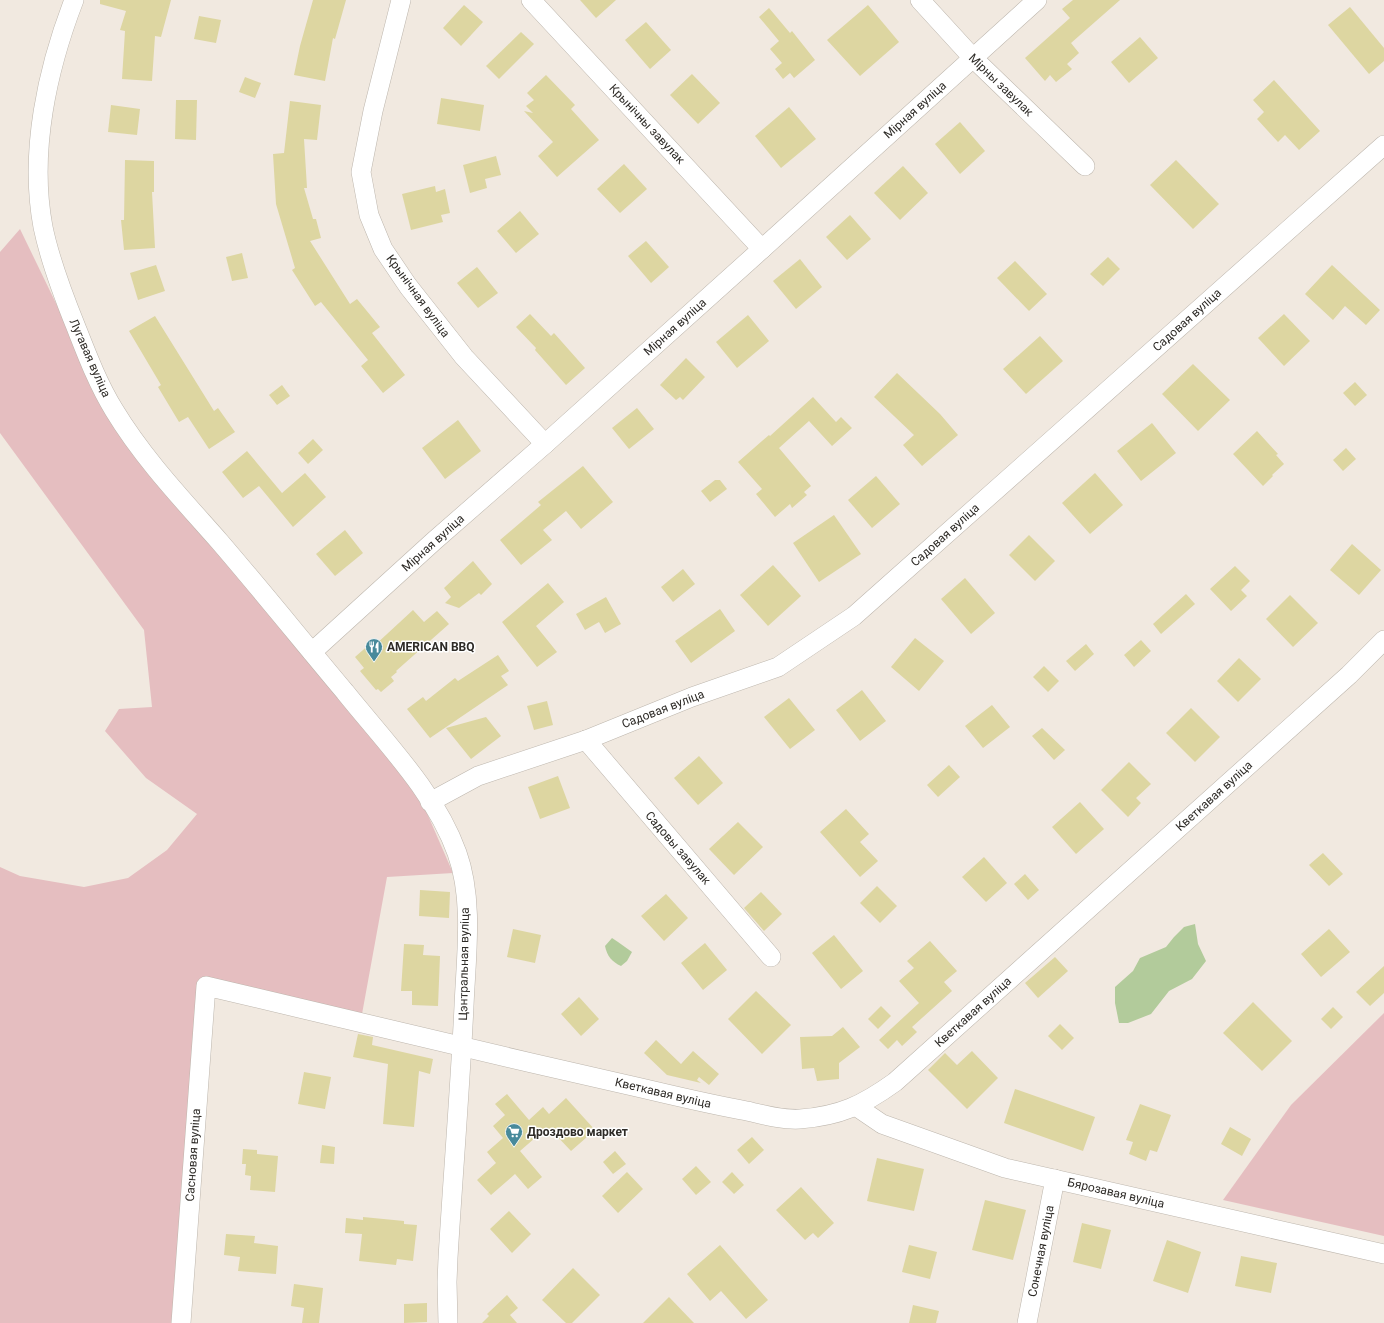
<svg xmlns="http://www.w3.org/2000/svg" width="1384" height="1323" font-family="Roboto,sans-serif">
<rect width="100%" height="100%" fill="#f1e9e0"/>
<g fill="#e5bec0">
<path d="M 20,229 L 113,421 L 420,797 L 453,873 L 387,877 L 362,1014 L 206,986 L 178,1323 L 0,1323 L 0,867 L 20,876 L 84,887 L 128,878 L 167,850 L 197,814 L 146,778 L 105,731 L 119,709 L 152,707 L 144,630 L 0,433 L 0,252 Z"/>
<path d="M 1384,1013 L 1384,1236 L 1223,1200 L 1291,1105 Z"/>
</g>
<g fill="#b2cb9b">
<path d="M 1195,924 L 1198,944 L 1206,961 L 1192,979 L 1169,991 L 1151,1014 L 1128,1023 L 1119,1023 L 1115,1003 L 1115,987 L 1133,971 L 1140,958 L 1166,947 L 1174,937 L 1184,927 Z"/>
<path d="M 612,938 L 618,942 L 632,952 L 627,961 L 621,966 C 612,962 607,956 605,946 Z"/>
</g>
<g fill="#ddd6a1">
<path d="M 100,0 L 171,0 L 161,37 L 155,36 L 152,81 L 122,79 L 125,31 L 120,30 L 126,11 L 100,4 Z"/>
<path d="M 313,0 L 346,0 L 335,39 L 333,38 L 325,81 L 294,75 L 300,46 Z"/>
<path d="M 580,0 L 616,0 L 596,18 Z"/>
<path d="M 1073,0 L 1120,0 L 1071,43 L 1079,53 L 1067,64 L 1072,69 L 1056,82 L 1050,75 L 1045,81 L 1025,58 L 1070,18 L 1062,9 Z"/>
<path d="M 464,5 L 483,22 L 461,46 L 443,28 Z"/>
<path d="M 868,5 L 899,42 L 860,76 L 827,40 Z"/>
<path d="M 1350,7 L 1384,48 L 1384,61 L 1369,74 L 1328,25 Z"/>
<path d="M 769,8 L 790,33 L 792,31 L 815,60 L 794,78 L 790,73 L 783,79 L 775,69 L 782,63 L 770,49 L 779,41 L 759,17 Z"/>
<path d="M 199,16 L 221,20 L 216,43 L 194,39 Z"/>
<path d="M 646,22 L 671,50 L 650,69 L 625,40 Z"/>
<path d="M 521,32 L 534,44 L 499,79 L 486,66 Z"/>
<path d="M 1140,37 L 1158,58 L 1129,83 L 1111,62 Z"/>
<path d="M 692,74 L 720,103 L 698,124 L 670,95 Z"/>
<path d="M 546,75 L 575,105 L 571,109 L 599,140 L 557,177 L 538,156 L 553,142 L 524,111 L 533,113 L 526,106 L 534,100 L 527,93 Z"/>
<path d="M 245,77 L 261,83 L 255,98 L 239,92 Z"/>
<path d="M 1274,80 L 1320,131 L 1299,150 L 1285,135 L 1278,142 L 1257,119 L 1264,112 L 1253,100 Z"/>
<path d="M 441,98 L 484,105 L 480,131 L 437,124 Z"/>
<path d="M 176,100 L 197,100 L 196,140 L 175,139 Z"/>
<path d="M 290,101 L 321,105 L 317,140 L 304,139 L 307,188 L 304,188 L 313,219 L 316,219 L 321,238 L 310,241 L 350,304 L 357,299 L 380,327 L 372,333 L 405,375 L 383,393 L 361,366 L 368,360 L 321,302 L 315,306 L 292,270 L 295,268 L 276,204 L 273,154 L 284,153 Z"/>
<path d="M 111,105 L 140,109 L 137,135 L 108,132 Z"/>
<path d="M 789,107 L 816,139 L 781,168 L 755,136 Z"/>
<path d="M 960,122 L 985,151 L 960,174 L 935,144 Z"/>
<path d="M 496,156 L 501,175 L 485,179 L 487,188 L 470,193 L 463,165 Z"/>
<path d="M 125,160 L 154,161 L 154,192 L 152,192 L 155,248 L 124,250 L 121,220 L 124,220 Z"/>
<path d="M 1176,160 L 1219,204 L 1193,229 L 1150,185 Z"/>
<path d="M 624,164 L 647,189 L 620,213 L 597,189 Z"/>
<path d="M 903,166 L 928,193 L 900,220 L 874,193 Z"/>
<path d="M 435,186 L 436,192 L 445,189 L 450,213 L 441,215 L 443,222 L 411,230 L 402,194 Z"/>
<path d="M 520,211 L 539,234 L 516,253 L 497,231 Z"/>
<path d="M 850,215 L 871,239 L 847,260 L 826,237 Z"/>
<path d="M 646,241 L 669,267 L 651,283 L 628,256 Z"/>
<path d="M 242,253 L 248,278 L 232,281 L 226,257 Z"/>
<path d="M 1108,257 L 1120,269 L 1103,286 L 1090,274 Z"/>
<path d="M 800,259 L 822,287 L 796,309 L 773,281 Z"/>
<path d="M 1015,261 L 1047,294 L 1029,311 L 997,278 Z"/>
<path d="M 156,265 L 165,291 L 138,300 L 130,273 Z"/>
<path d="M 1332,265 L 1380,310 L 1366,325 L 1345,306 L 1333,320 L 1305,294 Z"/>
<path d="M 477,267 L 498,293 L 478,308 L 457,283 Z"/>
<path d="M 530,314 L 551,336 L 554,333 L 585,368 L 566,385 L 535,350 L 536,348 L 516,327 Z"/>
<path d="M 1284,314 L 1310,341 L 1284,366 L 1258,338 Z"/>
<path d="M 748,315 L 769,341 L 737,368 L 716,342 Z"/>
<path d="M 155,316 L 214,411 L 218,408 L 235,432 L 209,449 L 188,417 L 179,422 L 158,387 L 161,385 L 129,331 Z"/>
<path d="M 1040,336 L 1063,361 L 1026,394 L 1003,369 Z"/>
<path d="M 686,358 L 705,377 L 683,400 L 680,397 L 676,400 L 660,385 Z"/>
<path d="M 1193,364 L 1230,400 L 1198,431 L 1162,394 Z"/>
<path d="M 897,373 L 940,414 L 958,435 L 922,466 L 903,445 L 914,435 L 874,397 Z"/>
<path d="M 1355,382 L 1367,395 L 1355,406 L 1343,393 Z"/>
<path d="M 282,385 L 290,396 L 277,405 L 269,395 Z"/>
<path d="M 813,397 L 836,422 L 841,417 L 852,428 L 832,446 L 809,421 L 779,448 L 811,486 L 804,492 L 807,495 L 792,508 L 790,504 L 775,517 L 756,494 L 762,489 L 738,462 L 769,435 L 770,436 Z"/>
<path d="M 637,408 L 654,429 L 629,449 L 612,428 Z"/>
<path d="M 458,420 L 481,451 L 445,479 L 422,448 Z"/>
<path d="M 1152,423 L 1176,453 L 1141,481 L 1117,451 Z"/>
<path d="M 1257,431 L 1278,454 L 1276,455 L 1284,464 L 1272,475 L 1273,476 L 1263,486 L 1233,454 Z"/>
<path d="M 313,439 L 323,450 L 308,464 L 298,453 Z"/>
<path d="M 1346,448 L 1356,459 L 1343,471 L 1333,460 Z"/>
<path d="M 247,451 L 282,493 L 305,473 L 326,497 L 293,527 L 259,486 L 243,498 L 222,472 Z"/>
<path d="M 583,466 L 613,502 L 581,529 L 566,511 L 543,530 L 552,540 L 521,565 L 500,540 L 541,505 L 538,502 Z"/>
<path d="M 1095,473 L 1123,505 L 1090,534 L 1062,503 Z"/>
<path d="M 876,476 L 900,504 L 872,528 L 848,500 Z"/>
<path d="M 715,480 L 720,480 L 727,489 L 710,502 L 701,491 Z"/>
<path d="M 834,515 L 861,554 L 819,582 L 793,543 Z"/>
<path d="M 345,530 L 363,553 L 335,576 L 316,554 Z"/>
<path d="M 1029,535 L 1055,561 L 1035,581 L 1009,555 Z"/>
<path d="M 1352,544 L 1381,570 L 1359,595 L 1330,570 Z"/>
<path d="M 473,561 L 492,584 L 481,595 L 479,593 L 459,608 L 445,603 L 451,597 L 444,588 Z"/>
<path d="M 773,565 L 801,596 L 768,626 L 740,595 Z"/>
<path d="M 1235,566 L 1250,581 L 1241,590 L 1247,596 L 1231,611 L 1210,589 Z"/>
<path d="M 683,569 L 695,584 L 673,602 L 661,587 Z"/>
<path d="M 965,578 L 995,613 L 971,634 L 941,599 Z"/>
<path d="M 548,583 L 564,602 L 536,626 L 557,652 L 537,667 L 502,622 Z"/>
<path d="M 1186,594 L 1195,604 L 1161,634 L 1153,624 Z"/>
<path d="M 1290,595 L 1318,623 L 1293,647 L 1266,619 Z"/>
<path d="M 606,597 L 621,624 L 605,633 L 599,622 L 585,630 L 576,614 Z"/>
<path d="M 720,609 L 735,631 L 691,663 L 675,641 Z"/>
<path d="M 413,610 L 424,622 L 437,611 L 449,624 L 396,671 L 397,672 L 391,677 L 394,681 L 381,692 L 378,689 L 376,690 L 360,671 L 364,668 L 355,657 L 371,643 L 374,646 Z"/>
<path d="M 915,638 L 944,661 L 919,691 L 891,667 Z"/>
<path d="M 1141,640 L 1151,651 L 1134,667 L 1124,655 Z"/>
<path d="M 1086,644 L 1094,654 L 1075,671 L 1066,661 Z"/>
<path d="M 498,655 L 509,671 L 501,676 L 508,685 L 430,738 L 407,709 L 423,697 L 426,701 L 455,678 L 458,681 Z"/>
<path d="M 1239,658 L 1261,679 L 1238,702 L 1217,681 Z"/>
<path d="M 1044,666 L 1059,681 L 1048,692 L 1033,677 Z"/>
<path d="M 862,690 L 886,721 L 860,741 L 836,710 Z"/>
<path d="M 789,698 L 815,730 L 790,749 L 764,717 Z"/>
<path d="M 547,701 L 553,725 L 534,730 L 527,706 Z"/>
<path d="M 992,705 L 1010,727 L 983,748 L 965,726 Z"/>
<path d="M 1191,708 L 1220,737 L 1195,762 L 1166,733 Z"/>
<path d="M 486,717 L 501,736 L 471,759 L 446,728 Z"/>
<path d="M 1042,728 L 1065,750 L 1054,760 L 1032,736 Z"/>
<path d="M 699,756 L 723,783 L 698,805 L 674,778 Z"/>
<path d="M 1129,762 L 1151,784 L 1136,798 L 1141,803 L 1128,817 L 1101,790 Z"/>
<path d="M 949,765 L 960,777 L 938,797 L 927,785 Z"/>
<path d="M 558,776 L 570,808 L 540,819 L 528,787 Z"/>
<path d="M 1080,802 L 1104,829 L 1076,854 L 1052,827 Z"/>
<path d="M 846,809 L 869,834 L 860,842 L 878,861 L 860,877 L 820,832 Z"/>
<path d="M 738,822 L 763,847 L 734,875 L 709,849 Z"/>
<path d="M 1323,853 L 1343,874 L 1329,886 L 1309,865 Z"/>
<path d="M 984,857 L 1007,883 L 986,902 L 962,877 Z"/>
<path d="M 1025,874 L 1039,890 L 1028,900 L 1014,884 Z"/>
<path d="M 877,886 L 897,906 L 880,923 L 860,903 Z"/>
<path d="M 420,890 L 450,892 L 449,918 L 419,916 Z"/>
<path d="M 761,892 L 782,914 L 764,931 L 744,908 Z"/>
<path d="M 666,894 L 688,918 L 664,941 L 641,916 Z"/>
<path d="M 513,929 L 541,935 L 535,963 L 507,957 Z"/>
<path d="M 1329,929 L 1350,952 L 1321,977 L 1301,954 Z"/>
<path d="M 834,935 L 863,971 L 841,989 L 812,953 Z"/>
<path d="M 930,941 L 957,971 L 944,982 L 952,991 L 912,1027 L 917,1032 L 902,1046 L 897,1040 L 888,1049 L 879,1040 L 919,1003 L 899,981 L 914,968 L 907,961 Z"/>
<path d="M 705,943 L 727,970 L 703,990 L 681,963 Z"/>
<path d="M 404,944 L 424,945 L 423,955 L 440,956 L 438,1006 L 412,1005 L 412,991 L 401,991 Z"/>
<path d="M 1055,957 L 1068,971 L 1038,998 L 1025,983 Z"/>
<path d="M 1384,966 L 1384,993 L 1370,1006 L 1356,992 Z"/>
<path d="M 756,991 L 791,1025 L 762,1054 L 728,1019 Z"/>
<path d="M 579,997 L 599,1019 L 581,1036 L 561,1014 Z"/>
<path d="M 1253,1002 L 1292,1041 L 1262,1071 L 1223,1033 Z"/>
<path d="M 881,1006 L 891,1016 L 878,1029 L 868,1019 Z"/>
<path d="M 1333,1007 L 1343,1017 L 1331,1029 L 1321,1019 Z"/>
<path d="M 1060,1024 L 1074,1038 L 1062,1050 L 1048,1036 Z"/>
<path d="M 843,1027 L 860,1047 L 839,1063 L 839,1079 L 817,1081 L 814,1068 L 802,1069 L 800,1037 L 832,1036 Z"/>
<path d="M 358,1034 L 373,1037 L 372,1045 L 433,1059 L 430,1074 L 419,1071 L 414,1127 L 383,1124 L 388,1064 L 353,1057 Z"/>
<path d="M 656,1040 L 681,1064 L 693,1051 L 719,1074 L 709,1085 L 699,1077 L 697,1080 L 701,1083 L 667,1075 L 644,1053 Z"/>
<path d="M 972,1051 L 998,1078 L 967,1109 L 928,1070 L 945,1053 L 957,1065 Z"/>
<path d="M 304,1072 L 331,1077 L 325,1109 L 298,1104 Z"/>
<path d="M 1015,1089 L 1095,1117 L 1083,1151 L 1004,1123 Z"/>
<path d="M 507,1094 L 529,1120 L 543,1107 L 549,1114 L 566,1098 L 595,1130 L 571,1151 L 554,1133 L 549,1137 L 543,1131 L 520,1151 L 542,1177 L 528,1189 L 515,1174 L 491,1195 L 477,1180 L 496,1163 L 487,1152 L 503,1138 L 493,1126 L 505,1115 L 495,1104 Z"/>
<path d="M 1140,1104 L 1171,1115 L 1157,1152 L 1150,1150 L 1146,1161 L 1129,1154 L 1133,1142 L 1126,1140 Z"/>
<path d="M 1230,1127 L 1251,1139 L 1242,1156 L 1221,1144 Z"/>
<path d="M 752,1137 L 764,1150 L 749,1164 L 737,1150 Z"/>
<path d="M 322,1145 L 335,1147 L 334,1164 L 320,1163 Z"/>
<path d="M 243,1149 L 257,1150 L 257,1154 L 278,1156 L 275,1192 L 250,1190 L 251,1176 L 245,1175 L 246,1164 L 242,1164 Z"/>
<path d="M 615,1151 L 626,1164 L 613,1174 L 603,1162 Z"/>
<path d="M 877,1158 L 924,1169 L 914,1211 L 867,1201 Z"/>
<path d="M 696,1166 L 711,1182 L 696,1195 L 682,1179 Z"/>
<path d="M 627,1172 L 643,1189 L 618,1213 L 602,1196 Z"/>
<path d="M 732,1172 L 744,1185 L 734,1194 L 722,1182 Z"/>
<path d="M 801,1187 L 834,1223 L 818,1238 L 813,1233 L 805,1240 L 776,1210 Z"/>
<path d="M 985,1200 L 1026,1210 L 1013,1260 L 972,1250 Z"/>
<path d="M 509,1211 L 531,1234 L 512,1253 L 490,1229 Z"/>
<path d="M 363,1217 L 404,1221 L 404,1224 L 417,1225 L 413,1261 L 397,1259 L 396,1265 L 359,1261 L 362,1234 L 345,1233 L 346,1218 L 363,1220 Z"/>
<path d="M 1082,1223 L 1111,1230 L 1101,1269 L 1073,1262 Z"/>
<path d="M 226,1234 L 255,1236 L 254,1243 L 278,1246 L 276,1274 L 238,1271 L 240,1257 L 224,1255 Z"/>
<path d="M 1167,1240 L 1201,1252 L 1188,1293 L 1153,1281 Z"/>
<path d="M 720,1245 L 768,1300 L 746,1319 L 721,1291 L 710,1301 L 687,1274 Z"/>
<path d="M 909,1245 L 937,1252 L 930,1279 L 902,1272 Z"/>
<path d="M 1241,1256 L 1277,1263 L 1271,1293 L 1235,1286 Z"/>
<path d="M 573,1268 L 600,1295 L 572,1323 L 566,1323 L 542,1300 Z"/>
<path d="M 294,1284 L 323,1288 L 319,1323 L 302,1323 L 304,1308 L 291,1306 Z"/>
<path d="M 507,1295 L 518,1308 L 510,1315 L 517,1323 L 482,1323 L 489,1316 L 487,1314 Z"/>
<path d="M 669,1297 L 694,1323 L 643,1323 Z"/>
<path d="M 427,1303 L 427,1322 L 404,1323 L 404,1304 Z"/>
<path d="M 913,1305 L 939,1311 L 936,1323 L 909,1323 Z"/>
</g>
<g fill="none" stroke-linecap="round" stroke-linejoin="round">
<g stroke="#bdb6ad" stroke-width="20">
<g id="minor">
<path d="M 74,0 C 47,70 29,152 43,227 C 50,261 63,295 76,327 C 87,355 98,384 114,410 C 143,458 182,499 219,541 C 262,591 303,642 345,692 C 385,742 435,792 457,853 C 474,900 466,957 464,1006 C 460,1090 453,1174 448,1258 L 447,1282 L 448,1323"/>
<path d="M 401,0 L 373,111 L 361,172 L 369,215 L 383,249 L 408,286 L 464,357 L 545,444"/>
<path d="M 531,0 L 762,249"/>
<path d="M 920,0 L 973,58 L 1085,166"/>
<path d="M 312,652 L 434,541 L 545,444 L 762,249 L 1037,0"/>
<path d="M 586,740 L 771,957"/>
<path d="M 430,802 L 478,776 L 586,740 L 692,697 L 778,667 L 854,616 L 1384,145"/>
<path d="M 857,1107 L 882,1124 L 1005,1168 L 1384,1254"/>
<path d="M 181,1323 L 206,986 C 346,1020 487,1053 628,1085 C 667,1094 707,1104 747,1111 C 764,1115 782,1120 800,1119 C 840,1116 863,1105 895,1082 L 1349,675 L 1384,640"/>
<path d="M 1027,1323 L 1055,1179"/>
</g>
</g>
<use href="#minor" stroke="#fff" stroke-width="19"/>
</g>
<defs>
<g id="restaurant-pin" transform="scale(0.9)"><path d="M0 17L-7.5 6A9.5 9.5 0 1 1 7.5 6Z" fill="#488a9b" stroke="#fff"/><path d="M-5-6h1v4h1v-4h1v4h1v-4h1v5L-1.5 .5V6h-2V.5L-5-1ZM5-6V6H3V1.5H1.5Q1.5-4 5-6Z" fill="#fff"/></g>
<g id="supermarket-pin" transform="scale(0.9)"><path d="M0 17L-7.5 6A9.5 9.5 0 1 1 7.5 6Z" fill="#488a9b" stroke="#fff"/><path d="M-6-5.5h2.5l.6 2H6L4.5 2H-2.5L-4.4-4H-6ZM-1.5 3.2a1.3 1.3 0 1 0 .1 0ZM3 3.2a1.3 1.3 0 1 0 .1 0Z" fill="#fff"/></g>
</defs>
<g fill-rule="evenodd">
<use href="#restaurant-pin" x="374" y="647"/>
<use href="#supermarket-pin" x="514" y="1132"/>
</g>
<g text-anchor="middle" stroke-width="3" stroke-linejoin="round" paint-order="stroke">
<g font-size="12" fill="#2e2b27" stroke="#fff">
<text transform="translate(1001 85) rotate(44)" y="4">Мірны завулак</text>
<text transform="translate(915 110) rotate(-42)" y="4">Мірная вуліца</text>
<text transform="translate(647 124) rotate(47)" y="4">Крынічны завулак</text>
<text transform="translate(418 296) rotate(54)" y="4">Крынічная вуліца</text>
<text transform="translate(1187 320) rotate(-42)" y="4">Садовая вуліца</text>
<text transform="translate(675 327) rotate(-42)" y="4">Мірная вуліца</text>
<text transform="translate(90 358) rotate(66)" y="4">Лугавая вуліца</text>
<text transform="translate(945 535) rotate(-42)" y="4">Садовая вуліца</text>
<text transform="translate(433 543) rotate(-42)" y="4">Мірная вуліца</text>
<text transform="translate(663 709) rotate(-21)" y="4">Садовая вуліца</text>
<text transform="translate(1214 796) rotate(-42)" y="4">Кветкавая вуліца</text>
<text transform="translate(678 848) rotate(49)" y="4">Садовы завулак</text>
<text transform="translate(464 964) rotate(-89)" y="4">Цэнтральная вуліца</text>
<text transform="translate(973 1012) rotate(-42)" y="4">Кветкавая вуліца</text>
<text transform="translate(663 1093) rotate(13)" y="4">Кветкавая вуліца</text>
<text transform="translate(193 1155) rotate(-86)" y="4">Сасновая вуліца</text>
<text transform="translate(1116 1193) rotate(13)" y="4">Бярозавая вуліца</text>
<text transform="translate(1041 1251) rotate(-79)" y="4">Сонечная вуліца</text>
</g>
<g font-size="12" font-weight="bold" fill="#2e2b27" stroke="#fff" text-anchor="start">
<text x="387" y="651">AMERICAN BBQ</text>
<text x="527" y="1136">Дроздово маркет</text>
</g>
</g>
</svg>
